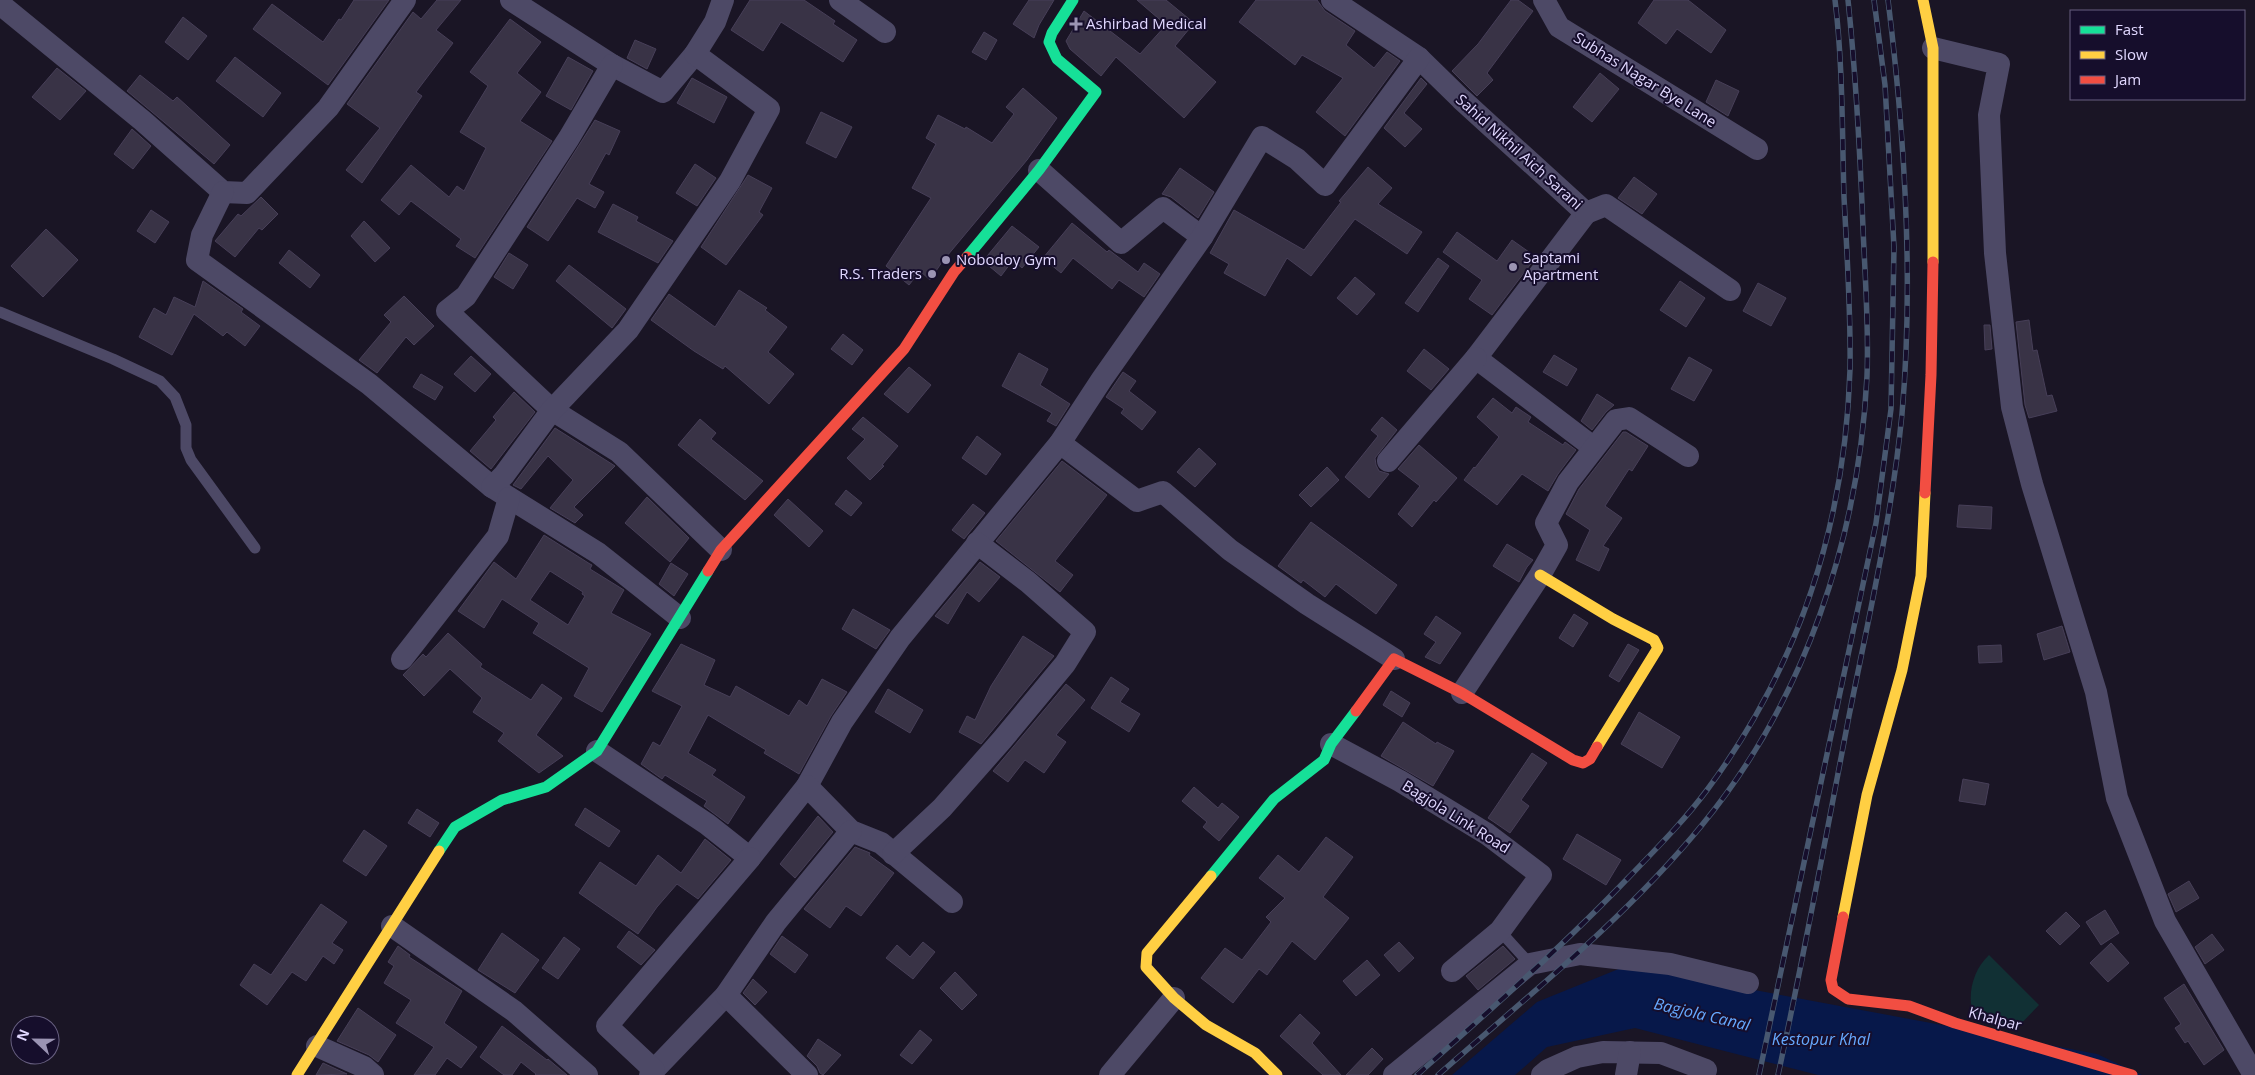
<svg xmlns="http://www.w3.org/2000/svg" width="2255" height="1075" font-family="'Open Sans',sans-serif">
<rect width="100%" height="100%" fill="#1a1525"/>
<path fill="#113034" d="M 1989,955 L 2039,1005 L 2017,1028 L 1983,1020 L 1973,1013 C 1967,994 1973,970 1989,955 Z"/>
<path fill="#07184a" d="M 1626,966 L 2097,1054 L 2142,1075 L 1818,1075 L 1635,1028 L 1547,1047 L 1515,1075 L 1452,1075 L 1537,1002 Z"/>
<g fill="#393346" stroke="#473f58" fill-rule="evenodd">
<path d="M 354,0 L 389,0 L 328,85 L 253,29 L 272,4 L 323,42 L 339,19 L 341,20 Z"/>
<path d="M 437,0 L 461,0 L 436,30 L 453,43 L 416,92 L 422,96 L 362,183 L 346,170 L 380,128 L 347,104 L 413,12 L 421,19 Z"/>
<path d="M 750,0 L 804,0 L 835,21 L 833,24 L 857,40 L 843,62 L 781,22 L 763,51 L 731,30 Z"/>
<path d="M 1029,0 L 1054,0 L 1039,25 L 1034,38 L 1013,24 Z"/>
<path d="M 1137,0 L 1166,0 L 1194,23 L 1175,46 L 1216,82 L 1184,118 L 1116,57 L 1101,76 L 1070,49 L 1066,41 L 1084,11 L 1140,54 L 1166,25 Z"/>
<path d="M 1256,0 L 1317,0 L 1325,11 L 1355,31 L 1346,45 L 1374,68 L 1387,52 L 1400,61 L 1345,136 L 1316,112 L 1343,78 L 1302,55 L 1295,65 L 1239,22 Z"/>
<path d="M 1511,0 L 1518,0 L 1533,11 L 1487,73 L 1493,80 L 1477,96 L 1452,71 L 1478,44 Z"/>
<path d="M 1654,0 L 1688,0 L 1726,30 L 1711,53 L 1677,29 L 1666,44 L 1638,23 Z"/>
<path d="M 183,17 L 207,36 L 188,60 L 165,42 Z"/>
<path d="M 510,19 L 541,42 L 517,73 L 541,92 L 520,121 L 552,141 L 475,258 L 456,246 L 461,239 L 411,201 L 399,215 L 381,200 L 411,165 L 449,197 L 457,186 L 464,191 L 486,148 L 460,132 L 488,86 L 470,72 Z"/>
<path d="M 984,32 L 997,40 L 986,60 L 972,52 Z"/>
<path d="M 635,40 L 656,49 L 647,69 L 627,58 Z"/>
<path d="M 235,57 L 281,93 L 263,117 L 216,81 Z"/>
<path d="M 568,57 L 593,71 L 571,110 L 546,96 Z"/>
<path d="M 57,68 L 86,91 L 60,120 L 32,97 Z"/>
<path d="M 1600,73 L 1619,89 L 1592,122 L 1573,107 Z"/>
<path d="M 140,75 L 173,101 L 177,97 L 230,145 L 214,164 L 127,91 Z"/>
<path d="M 692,78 L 727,97 L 714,123 L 677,103 Z"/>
<path d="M 1421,78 L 1427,84 L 1404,113 L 1422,129 L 1405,147 L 1384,128 Z"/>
<path d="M 1716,80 L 1739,91 L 1728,116 L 1706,102 Z"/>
<path d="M 1023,88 L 1057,118 L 1027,160 L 942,262 L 930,280 L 920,271 L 909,285 L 886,266 L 931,198 L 912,188 L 936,144 L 926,138 L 938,115 L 965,129 L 966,127 L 992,143 L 1014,114 L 1006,107 Z"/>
<path d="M 821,112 L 852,127 L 836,158 L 806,143 Z"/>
<path d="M 595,120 L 620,131 L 609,155 L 606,153 L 589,184 L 604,192 L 595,208 L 577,198 L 548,241 L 527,227 Z"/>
<path d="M 132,129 L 151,146 L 133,169 L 114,154 Z"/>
<path d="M 695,164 L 716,178 L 697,206 L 676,193 Z"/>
<path d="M 1368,167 L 1392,188 L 1378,204 L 1422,232 L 1407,254 L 1355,219 L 1311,276 L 1287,258 L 1265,296 L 1224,273 L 1229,264 L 1210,253 L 1234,210 L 1304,250 L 1341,202 L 1339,201 Z"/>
<path d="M 1180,168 L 1214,192 L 1198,218 L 1171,197 L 1162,194 Z"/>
<path d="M 748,175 L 772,188 L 759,212 L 763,215 L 726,265 L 701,247 Z"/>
<path d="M 1634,177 L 1657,194 L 1642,214 L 1618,198 Z"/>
<path d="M 261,197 L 278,214 L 262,230 L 259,228 L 235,257 L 215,241 L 238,214 L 241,216 Z"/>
<path d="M 613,204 L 638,217 L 636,221 L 673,241 L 658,263 L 598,232 Z"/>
<path d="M 151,210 L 169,222 L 155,243 L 137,231 Z"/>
<path d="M 364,221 L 390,248 L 375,262 L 351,236 Z"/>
<path d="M 1072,223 L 1107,252 L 1109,250 L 1138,272 L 1144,263 L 1160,274 L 1144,297 L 1119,280 L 1112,289 L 1073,258 L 1061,273 L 1043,258 Z"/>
<path d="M 1012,226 L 1039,247 L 1022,268 L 1013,260 L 1001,276 L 983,261 Z"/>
<path d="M 46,229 L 78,260 L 43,297 L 11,266 Z"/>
<path d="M 1457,232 L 1497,261 L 1512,240 L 1536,257 L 1492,315 L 1469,299 L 1482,280 L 1443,252 Z"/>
<path d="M 289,250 L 320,275 L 310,288 L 279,263 Z"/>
<path d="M 509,253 L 528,265 L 513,289 L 494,277 Z"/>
<path d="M 1438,258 L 1449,266 L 1418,312 L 1405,303 Z"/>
<path d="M 569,265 L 626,309 L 612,328 L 556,281 Z"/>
<path d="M 1355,277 L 1375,294 L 1357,315 L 1337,298 Z"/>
<path d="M 203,281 L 243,309 L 241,312 L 260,326 L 245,346 L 227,332 L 223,336 L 194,314 L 172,355 L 139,337 L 154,308 L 166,315 L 174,297 L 195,307 Z"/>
<path d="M 1680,281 L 1705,298 L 1686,327 L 1660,310 Z"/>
<path d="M 1758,283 L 1786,298 L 1771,326 L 1743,311 Z"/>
<path d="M 739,290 L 767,308 L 765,310 L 787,327 L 768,352 L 794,374 L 769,404 L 725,366 L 723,369 L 694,351 L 651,320 L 669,294 L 715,327 Z"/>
<path d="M 404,296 L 434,326 L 414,345 L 406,337 L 377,373 L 359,360 L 391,322 L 384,315 Z"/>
<path d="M 2029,320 L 2033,351 L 2037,350 L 2047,396 L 2052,395 L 2057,411 L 2029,418 L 2025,405 L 2016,322 Z"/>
<path d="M 1984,325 L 1990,325 L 1992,349 L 1985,350 Z"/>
<path d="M 843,334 L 863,350 L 852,365 L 831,349 Z"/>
<path d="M 1424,349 L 1449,369 L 1431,390 L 1407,371 Z"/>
<path d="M 1019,353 L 1048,369 L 1040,385 L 1070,404 L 1056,426 L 1047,421 L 1052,413 L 1002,386 Z"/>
<path d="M 1554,355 L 1577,369 L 1567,386 L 1543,372 Z"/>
<path d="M 471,356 L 491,374 L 475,392 L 454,374 Z"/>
<path d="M 1689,357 L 1712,370 L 1694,401 L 1671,389 Z"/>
<path d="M 909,367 L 931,385 L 908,413 L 884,394 Z"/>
<path d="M 1123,372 L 1136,381 L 1129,391 L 1156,412 L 1142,430 L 1121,413 L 1124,409 L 1106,397 Z"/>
<path d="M 421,374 L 443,387 L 435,400 L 413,387 Z"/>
<path d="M 514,392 L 535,412 L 491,469 L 470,451 L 496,420 L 493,417 Z"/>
<path d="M 1597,394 L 1614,405 L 1606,412 L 1592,430 L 1581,421 Z"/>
<path d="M 1493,398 L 1512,413 L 1516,407 L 1531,417 L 1528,422 L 1563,445 L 1565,442 L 1576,450 L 1558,474 L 1548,491 L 1522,474 L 1497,505 L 1464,480 L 1474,467 L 1475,468 L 1499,437 L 1477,417 Z"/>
<path d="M 863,417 L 898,446 L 882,465 L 884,466 L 870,480 L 847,458 L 865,439 L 852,429 Z"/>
<path d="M 1382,417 L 1397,430 L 1375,458 L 1376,465 L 1379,471 L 1389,474 L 1369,498 L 1345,477 L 1378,436 L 1371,430 Z"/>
<path d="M 700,419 L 716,433 L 711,439 L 763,481 L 745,500 L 678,445 Z"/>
<path d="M 555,428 L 615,466 L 574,507 L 583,515 L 575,523 L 550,508 L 573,480 L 548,456 L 521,489 L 513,485 Z"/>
<path d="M 1623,432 L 1626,432 L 1648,446 L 1632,471 L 1629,469 L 1605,506 L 1622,518 L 1603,546 L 1609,549 L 1599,571 L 1576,560 L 1590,530 L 1566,514 L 1579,489 Z"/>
<path d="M 977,436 L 1001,454 L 986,475 L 962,458 Z"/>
<path d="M 1419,445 L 1457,478 L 1436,502 L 1434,500 L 1412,527 L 1398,514 L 1420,486 L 1398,469 Z"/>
<path d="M 1199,448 L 1216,464 L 1195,487 L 1177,472 Z"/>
<path d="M 1062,461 L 1107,495 L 1055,561 L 1073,575 L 1060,592 L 996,541 Z"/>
<path d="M 1327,467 L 1339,480 L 1311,507 L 1299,495 Z"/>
<path d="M 846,490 L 862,503 L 851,516 L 835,504 Z"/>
<path d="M 647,497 L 689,538 L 670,562 L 625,523 Z"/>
<path d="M 788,499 L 823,531 L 809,547 L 774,515 Z"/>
<path d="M 973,504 L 985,513 L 964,539 L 952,530 Z"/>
<path d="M 1959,505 L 1992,507 L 1991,529 L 1957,527 Z"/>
<path d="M 1311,522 L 1397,585 L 1376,614 L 1336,584 L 1325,597 L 1303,580 L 1301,583 L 1278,566 Z"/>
<path d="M 544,535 L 590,564 L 592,565 L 590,569 L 624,590 L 611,613 L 651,634 L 602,712 L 574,696 L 589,668 L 533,633 L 539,623 L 502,599 L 484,628 L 458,611 L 494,562 L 516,579 ZM 550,571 L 583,592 L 582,594 L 585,596 L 568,625 L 530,600 Z"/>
<path d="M 1507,544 L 1533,560 L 1527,567 L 1519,582 L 1493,566 Z"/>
<path d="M 980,562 L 1000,577 L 979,602 L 967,592 L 948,624 L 935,616 Z"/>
<path d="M 671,563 L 688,574 L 674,596 L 659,584 Z"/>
<path d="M 853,609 L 890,630 L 876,649 L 842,629 Z"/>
<path d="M 1574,614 L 1588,623 L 1573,647 L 1559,638 Z"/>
<path d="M 1436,616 L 1461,633 L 1440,664 L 1425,657 L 1436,642 L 1424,634 Z"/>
<path d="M 2062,626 L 2070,652 L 2044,660 L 2037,634 Z"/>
<path d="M 448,633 L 482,664 L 480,667 L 531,700 L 542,684 L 562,698 L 536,735 L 563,756 L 539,773 L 498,741 L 504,733 L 473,712 L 482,698 L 450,669 L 424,696 L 403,675 L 423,654 L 426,657 Z"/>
<path d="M 1023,636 L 1054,656 L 981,744 L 959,732 L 967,716 L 975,720 L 991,686 Z"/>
<path d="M 681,644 L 715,660 L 704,685 L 730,697 L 736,686 L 789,716 L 799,700 L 807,706 L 822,679 L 847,692 L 831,716 L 799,774 L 764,753 L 766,750 L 708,715 L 688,753 L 716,770 L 712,775 L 745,797 L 728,824 L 704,806 L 707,801 L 665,775 L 662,779 L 641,764 L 653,742 L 660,746 L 682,706 L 652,691 Z"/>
<path d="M 1628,644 L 1639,650 L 1619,682 L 1609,676 Z"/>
<path d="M 2001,645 L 2002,662 L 1979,663 L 1978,646 Z"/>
<path d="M 1111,677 L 1129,689 L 1120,702 L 1140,714 L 1129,732 L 1091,708 Z"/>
<path d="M 1066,684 L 1085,700 L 1056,735 L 1066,742 L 1044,773 L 1025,760 L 1008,782 L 993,771 Z"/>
<path d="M 888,689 L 923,710 L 910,733 L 875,712 Z"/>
<path d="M 1391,691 L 1410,703 L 1402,717 L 1383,705 Z"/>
<path d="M 1639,712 L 1680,737 L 1662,768 L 1621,744 Z"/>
<path d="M 1403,722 L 1436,744 L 1437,742 L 1454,751 L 1433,786 L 1381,756 Z"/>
<path d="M 1532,753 L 1547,763 L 1521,800 L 1529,806 L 1510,833 L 1488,818 Z"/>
<path d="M 1963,779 L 1989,784 L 1985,805 L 1959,801 Z"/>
<path d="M 1194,787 L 1218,808 L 1222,803 L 1239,817 L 1219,841 L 1203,827 L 1207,822 L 1182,801 Z"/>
<path d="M 585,808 L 620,831 L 609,847 L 575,825 Z"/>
<path d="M 417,809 L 439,823 L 430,837 L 408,823 Z"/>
<path d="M 818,816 L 833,832 L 795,878 L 780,864 Z"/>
<path d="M 364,830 L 387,846 L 366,876 L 343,861 Z"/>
<path d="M 1577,834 L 1621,860 L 1606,885 L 1563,859 Z"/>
<path d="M 1326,837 L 1353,857 L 1323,897 L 1349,918 L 1315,960 L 1292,941 L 1267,975 L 1259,969 L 1233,1003 L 1201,978 L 1225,948 L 1242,960 L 1271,922 L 1266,917 L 1285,898 L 1259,878 L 1278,855 L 1299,872 Z"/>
<path d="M 705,839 L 731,860 L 698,899 L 677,884 L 657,907 L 638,934 L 579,893 L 600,862 L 636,886 L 658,855 L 681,873 Z"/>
<path d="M 855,847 L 870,853 L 869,855 L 894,873 L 861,916 L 846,906 L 830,928 L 804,909 Z"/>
<path d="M 2189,881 L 2199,898 L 2176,912 L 2168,894 Z"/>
<path d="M 321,904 L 347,922 L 332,943 L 343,950 L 334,964 L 323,956 L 306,981 L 292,972 L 267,1005 L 240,985 L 254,964 L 271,975 Z"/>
<path d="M 2105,910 L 2119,933 L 2101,945 L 2086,922 Z"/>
<path d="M 2066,912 L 2080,926 L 2060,945 L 2046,931 Z"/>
<path d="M 629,931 L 655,950 L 641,965 L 617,947 Z"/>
<path d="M 502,933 L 539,960 L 515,993 L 478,970 Z"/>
<path d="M 2212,934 L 2224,950 L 2205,964 L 2195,947 Z"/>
<path d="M 782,936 L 808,955 L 795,973 L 770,954 Z"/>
<path d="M 564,937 L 580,949 L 558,979 L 542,968 Z"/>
<path d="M 923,942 L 935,952 L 913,979 L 886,958 L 897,945 L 910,957 Z"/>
<path d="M 1399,942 L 1414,958 L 1399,972 L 1384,955 Z"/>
<path d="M 2111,943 L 2129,963 L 2108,982 L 2090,963 Z"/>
<path d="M 398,946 L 410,955 L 409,957 L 462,991 L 444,1023 L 477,1047 L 461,1068 L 447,1058 L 435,1075 L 414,1075 L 434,1047 L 396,1023 L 411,1000 L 384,983 L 394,966 L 388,962 Z"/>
<path d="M 1503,946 L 1515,959 L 1478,990 L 1466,976 Z"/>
<path d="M 1367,960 L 1380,975 L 1356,996 L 1343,981 Z"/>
<path d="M 955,972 L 977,995 L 962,1010 L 940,988 Z"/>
<path d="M 753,979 L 767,992 L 755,1005 L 743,993 Z"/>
<path d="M 2184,984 L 2224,1050 L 2204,1065 L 2188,1041 L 2185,1043 L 2175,1028 L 2181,1024 L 2164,998 Z"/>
<path d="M 358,1008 L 396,1035 L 378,1062 L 369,1055 L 337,1041 Z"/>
<path d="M 1300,1014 L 1320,1033 L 1312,1043 L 1341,1075 L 1323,1075 L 1280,1036 Z"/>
<path d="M 502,1026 L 547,1060 L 548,1059 L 567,1075 L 535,1075 L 536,1074 L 521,1062 L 512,1075 L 504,1075 L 480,1057 Z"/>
<path d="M 920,1030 L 932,1040 L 912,1064 L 900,1055 Z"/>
<path d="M 818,1039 L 841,1055 L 823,1075 L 820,1073 L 817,1066 L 807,1056 Z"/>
<path d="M 1372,1048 L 1383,1059 L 1368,1075 L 1346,1075 Z"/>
<path d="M 323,1063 L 347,1074 L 316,1075 Z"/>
</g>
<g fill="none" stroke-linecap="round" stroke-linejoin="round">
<g stroke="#4d4966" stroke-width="11">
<path d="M 0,312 L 113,359 L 160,381 L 175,397 L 186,425 L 186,448 L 191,460 L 255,548"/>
<path d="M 1500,931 L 1530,964"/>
</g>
<g stroke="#4d4966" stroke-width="22">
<path d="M 511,0 L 612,65 L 663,92 L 695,54"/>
<path d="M 840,0 L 885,32"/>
<path d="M 1332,0 L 1419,58 L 1461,99 L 1586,213 L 1476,358 L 1593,447"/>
<path d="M 1544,0 L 1559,27 L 1757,149"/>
<path d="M 0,4 L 143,121 L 223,192 L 247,193 L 328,108 L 405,0"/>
<path d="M 1933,48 L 1999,64 L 1989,115 L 1995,253 L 2012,407 L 2032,484 L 2096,692 L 2117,798 L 2165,921 L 2254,1075"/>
<path d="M 612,65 L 569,138 L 466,296 L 447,311 L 552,410 L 619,452 L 721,550"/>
<path d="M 1039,170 L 1121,243 L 1163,208 L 1202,237"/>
<path d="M 223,192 L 202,235 L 197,260 L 369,384 L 492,487"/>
<path d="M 1586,213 L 1606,205 L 1730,290"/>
<path d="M 1060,443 L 1137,501 L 1163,492 L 1230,550 L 1307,604 L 1394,659"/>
<path d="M 1388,461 L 1476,358"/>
<path d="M 680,618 L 598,553 L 492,487 L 504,475 L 552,410 L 628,330 L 730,181 L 769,109 L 695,54 L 715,22 L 723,0"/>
<path d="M 402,659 L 498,536 L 509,498"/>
<path d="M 1462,693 L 1540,575 L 1557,545 L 1546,523 L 1568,482 L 1616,420 L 1629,418 L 1688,456"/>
<path d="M 1331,744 L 1400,781 L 1487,834 L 1541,875 L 1500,931 L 1452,971"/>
<path d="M 597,751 L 707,824 L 750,858 L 807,786 L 842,722 L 900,638 L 1060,443 L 1102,379 L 1202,237 L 1262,137 L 1297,159 L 1325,185 L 1419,58"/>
<path d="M 807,786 L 851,831 L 881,843 L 952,902"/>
<path d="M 893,854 L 942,808 L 1002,740 L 1065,664 L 1085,632 L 1028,582 L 977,543"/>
<path d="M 392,926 L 514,1011 L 587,1075"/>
<path d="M 317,1046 L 364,1067 L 373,1075"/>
<path d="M 654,1070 L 726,995"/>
<path d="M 650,1075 L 654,1070 L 607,1026 L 750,858"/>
<path d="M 807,1075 L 726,995 L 776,922 L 851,831"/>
<path d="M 1110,1075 L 1174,998"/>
<path d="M 1394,1075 L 1530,964 L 1580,954 L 1670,964 L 1748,983"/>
<path d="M 1542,1075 L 1548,1070 L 1577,1057 L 1603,1052 L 1661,1053 L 1706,1070"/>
<path d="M 1626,1075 L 1630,1052"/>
</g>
<g stroke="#16e098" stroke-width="11">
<path d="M 967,257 L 1039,170 L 1096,92 L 1057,59 L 1049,42 L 1052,33 L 1073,0"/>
<path d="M 439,851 L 455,827 L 502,800 L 546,787 L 597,751 L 708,571"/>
<path d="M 1211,876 L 1274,799 L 1324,760 L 1331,744 L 1356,711"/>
</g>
<g stroke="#ffcf43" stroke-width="11">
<path d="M 1923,0 L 1933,48 L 1933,262"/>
<path d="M 1540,575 L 1613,619 L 1654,640 L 1658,648 L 1597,747"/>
<path d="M 1211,876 L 1147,953 L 1146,967 L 1174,998 L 1206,1025 L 1255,1053 L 1277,1075"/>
<path d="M 1843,917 L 1867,795 L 1902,670 L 1921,576 L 1925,493"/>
<path d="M 297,1075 L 439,851"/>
</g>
<g stroke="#f24e42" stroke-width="11">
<path d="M 1925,493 L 1931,375 L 1933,262"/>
<path d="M 708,571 L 721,550 L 904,349 L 954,272 L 967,257"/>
<path d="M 1356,711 L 1394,659 L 1462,693 L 1573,760 L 1583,763 L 1590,759 L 1597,747"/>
<path d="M 1843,917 L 1831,980 L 1833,989 L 1848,999 L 1909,1006 L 1955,1023 L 2132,1075"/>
</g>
<g stroke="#485870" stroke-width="5.5">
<g id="rail">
<path d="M 1417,1075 C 1489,1011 1562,947 1629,877 C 1656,849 1684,821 1707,790 C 1799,666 1845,524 1850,370 C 1851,313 1847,255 1844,197 C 1842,132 1843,65 1835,0"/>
<path d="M 1438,1075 C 1529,995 1625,919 1702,825 C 1805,700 1859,537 1867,376 C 1869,327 1865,277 1863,228 C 1860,152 1856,76 1848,0"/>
<path d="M 1759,1075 L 1876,523 L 1891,409 L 1894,247 L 1885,85 L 1874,0"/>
<path d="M 1778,1075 C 1804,956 1826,836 1849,716 C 1869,616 1892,516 1902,414 C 1914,277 1905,137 1888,0"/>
</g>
</g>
<use href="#rail" stroke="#160e2c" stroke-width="4" stroke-dasharray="11" stroke-linecap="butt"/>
</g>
<g fill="#9b94b3" stroke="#160e2c" stroke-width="2">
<path d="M1073.5 16.5h5v5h5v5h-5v5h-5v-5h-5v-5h5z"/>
<circle cx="946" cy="260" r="5"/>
<circle cx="1513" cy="267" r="5"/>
<circle cx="932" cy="274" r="5"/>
</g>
<g text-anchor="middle" stroke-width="4" stroke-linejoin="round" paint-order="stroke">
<g font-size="15" fill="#e1d8ff" stroke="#160e2c" text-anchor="start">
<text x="1086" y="29">Ashirbad Medical</text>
<text x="1523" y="263">Saptami<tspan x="1523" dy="17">Apartment</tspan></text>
<text x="956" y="265">Nobodoy Gym</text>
<text x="922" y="279" text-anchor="end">R.S. Traders</text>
</g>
<g font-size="15" fill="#e1d8ff" stroke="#160e2c">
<text transform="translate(1645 80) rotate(32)" y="5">Subhas Nagar Bye Lane</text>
<text transform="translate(1519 152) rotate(42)" y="5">Sahid Nikhil Aich Sarani</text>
<text transform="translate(1456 817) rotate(32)" y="5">Bagjola Link Road</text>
<text transform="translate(1995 1019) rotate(15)" y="5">Khalpar</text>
</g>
<g font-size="16" font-style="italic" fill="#66a9ff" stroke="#160e2c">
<text transform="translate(1702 1014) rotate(13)" y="6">Bagjola Canal</text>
<text x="1821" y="1045">Kestopur Khal</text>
</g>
</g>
<rect x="2070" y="10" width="175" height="90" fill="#160e2c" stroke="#675f80"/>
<rect x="2080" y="26" width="25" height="8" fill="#16e098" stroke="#675f80"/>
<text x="2115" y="35" font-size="15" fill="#e1d8ff">Fast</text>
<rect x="2080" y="51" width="25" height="8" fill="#ffcf43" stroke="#675f80"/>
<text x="2115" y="60" font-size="15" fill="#e1d8ff">Slow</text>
<rect x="2080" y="76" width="25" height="8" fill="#f24e42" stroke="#675f80"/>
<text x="2115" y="85" font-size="15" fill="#e1d8ff">Jam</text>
<g transform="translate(35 1040) rotate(292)"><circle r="24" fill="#160e2c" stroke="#675f80"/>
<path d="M0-4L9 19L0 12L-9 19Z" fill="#9b94b3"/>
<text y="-8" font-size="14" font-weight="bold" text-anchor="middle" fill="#e1d8ff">N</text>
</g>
</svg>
